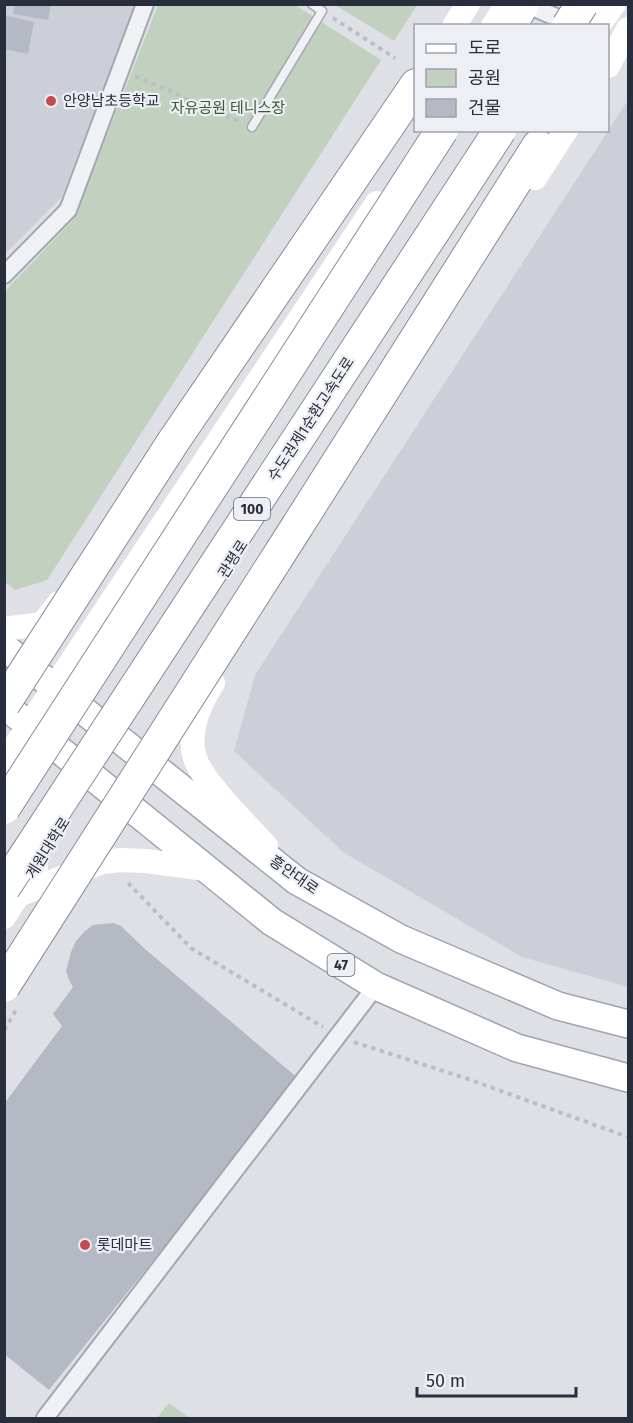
<svg xmlns="http://www.w3.org/2000/svg" width="633" height="1423" font-family="'Fira Sans','Noto Sans KR',sans-serif">
<rect width="100%" height="100%" fill="#dee0e6"/>
<g fill="#cccfd8">
<path d="M 5,5 L 135,5 L 61,198 L 5,254 Z"/>
<path d="M 628,100 L 628,987 L 522,957 L 343,852 L 234,751 L 255,675 Z"/>
</g>
<g fill="#c2d0bf">
<path d="M 158,5 L 295,5 L 381,60 L 47,580 L 15,590 L 4,581 L 4,292 L 74,219 Z"/>
<path d="M 335,5 L 417,5 L 394,41 Z"/>
<path d="M 169,1403 L 189,1418 L 157,1418 Z"/>
</g>
<g fill="#b5b9c3">
<path d="M 15,4 L 51,4 L 48,20 L 13,14 Z"/>
<path d="M 4,15 L 34,22 L 28,54 L 4,49 Z"/>
<path d="M 113,923 L 121,926 L 145,949 L 299,1079 L 49,1390 L 4,1354 L 4,1104 L 62,1026 L 53,1014 L 73,987 L 69,980 L 66,971 L 71,952 L 76,941 L 84,932 L 93,925 Z"/>
</g>
<g fill="none" stroke-linecap="round" stroke-linejoin="round">
<g stroke="#a4a7b0" stroke-width="11">
<path id="lane" d="M 252,127 L 322,11 L 312,4"/>
</g>
<g stroke="#a4a7b0" stroke-width="20">
<g id="street">
<path d="M 525,4 L 575,25"/>
<path d="M 4,275 L 68,210 L 145,4"/>
<path d="M 45,1418 L 376,986"/>
</g>
</g>
<g stroke="#9ea4b1" stroke-width="30">
<g id="primary">
<path d="M 4,647 L 297,881 L 401,939 L 558,1006 L 628,1024"/>
<path d="M 4,705 L 272,922 L 376,986 L 517,1048 L 628,1078"/>
</g>
</g>
<g stroke="#868d9c" stroke-width="34">
<g id="highway">
<path d="M 510,26 L 523,4"/>
<path d="M 173,442 L 416,85"/>
<path d="M 298,525 L 538,146"/>
</g>
</g>
<g stroke="#bcbec5" stroke-width="4" stroke-dasharray="4.5 4.5" stroke-linecap="butt">
<path d="M 333,18 L 395,58"/>
<path d="M 135,76 L 241,122"/>
<path d="M 128,883 L 191,948 L 323,1027"/>
<path d="M 4,1030 L 18,1007"/>
<path d="M 354,1042 L 468,1079 L 628,1137"/>
</g>
<use href="#lane" stroke="#f0f1f5" stroke-width="8"/>
<use href="#street" stroke="#f0f1f5" stroke-width="16"/>
<g stroke="#fff" stroke-width="24">
<path d="M 454,26 L 468,4"/>
<path d="M 493,26 L 507,4"/>
<path d="M 598,26 L 614,4"/>
<path d="M 608,66 L 628,29"/>
<path d="M 535,178 L 566,130"/>
<path d="M 4,629 L 42,624 L 59,603"/>
<path d="M 213,683 C 199,704 187,733 195,758 C 202,781 248,826 266,846"/>
<path d="M 4,763 L 377,203"/>
<path d="M 18,895 L 102,862 L 121,860 L 146,861 L 206,869"/>
<path d="M 4,917 L 36,867"/>
</g>
<use href="#primary" stroke="#fff" stroke-width="27"/>
<use href="#highway" stroke="#fff" stroke-width="32"/>
<g stroke="#868d9c" stroke-width="34" stroke-linecap="butt">
<g id="highway-bridge">
<path d="M 568,26 L 582,4"/>
<path d="M 4,704 L 173,442"/>
<path d="M 4,808 L 442,130"/>
<path d="M 4,888 L 500,130"/>
<path d="M 4,986 L 298,525"/>
</g>
</g>
<use href="#highway-bridge" stroke="#fff" stroke-width="32"/>
</g>
<g fill="#c44a52" stroke="#edeff4" stroke-width="2">
<circle cx="51" cy="101" r="6"/>
<circle cx="85" cy="1245" r="6"/>
</g>
<g text-anchor="middle" stroke-width="4.5" stroke-linejoin="round" paint-order="stroke">
<g fill="#edeff4" stroke="#636873" stroke-width="1.5">
<rect x="234" y="498" width="36" height="22" rx="4.5"/>
<rect x="327.5" y="954" width="27" height="22" rx="4.5"/>
</g>
<g font-size="14" font-weight="bold" fill="#282e3c">
<text x="252" y="514">100</text>
<text x="341" y="970">47</text>
</g>
<g font-size="15" fill="#282e3c" stroke="#edeff4" text-anchor="start">
<text x="63" y="106">안양남초등학교</text>
<text x="97" y="1250">롯데마트</text>
</g>
<g font-size="15" fill="#3a5736" stroke="#edeff4">
<text x="228" y="113">자유공원 테니스장</text>
</g>
<g font-size="15" fill="#282e3c" stroke="#edeff4">
<text transform="translate(311 419) rotate(-57)" y="5">수도권제1순환고속도로</text>
<text transform="translate(233 559) rotate(-58)" y="5">관평로</text>
<text transform="translate(48 848) rotate(-58)" y="5">계원대학로</text>
<text transform="translate(294 875) rotate(35)" y="5">흥안대로</text>
</g>
</g>
<rect width="633" height="1423" fill="none" stroke="#282e3c" stroke-width="12"/>
<rect x="414" y="24" width="195" height="108" fill="#edeff4" stroke="#9ea2aa" stroke-width="1.5"/>
<rect x="426" y="44" width="30" height="9" fill="#ffffff" stroke="#9ea2aa" stroke-width="1.5"/>
<text x="468" y="54" font-size="18" fill="#282e3c">도로</text>
<rect x="426" y="69" width="30" height="18" fill="#c2d0bf" stroke="#9ea2aa" stroke-width="1.5"/>
<text x="468" y="84" font-size="18" fill="#282e3c">공원</text>
<rect x="426" y="99" width="30" height="18" fill="#b5b9c3" stroke="#9ea2aa" stroke-width="1.5"/>
<text x="468" y="114" font-size="18" fill="#282e3c">건물</text>
<path d="M417 1387v9h159v-9" fill="none" stroke="#282e3c" stroke-width="3"/>
<text x="426" y="1387" font-size="18" fill="#282e3c" stroke="#edeff4" stroke-width="4.5" paint-order="stroke">50 m</text>
</svg>
